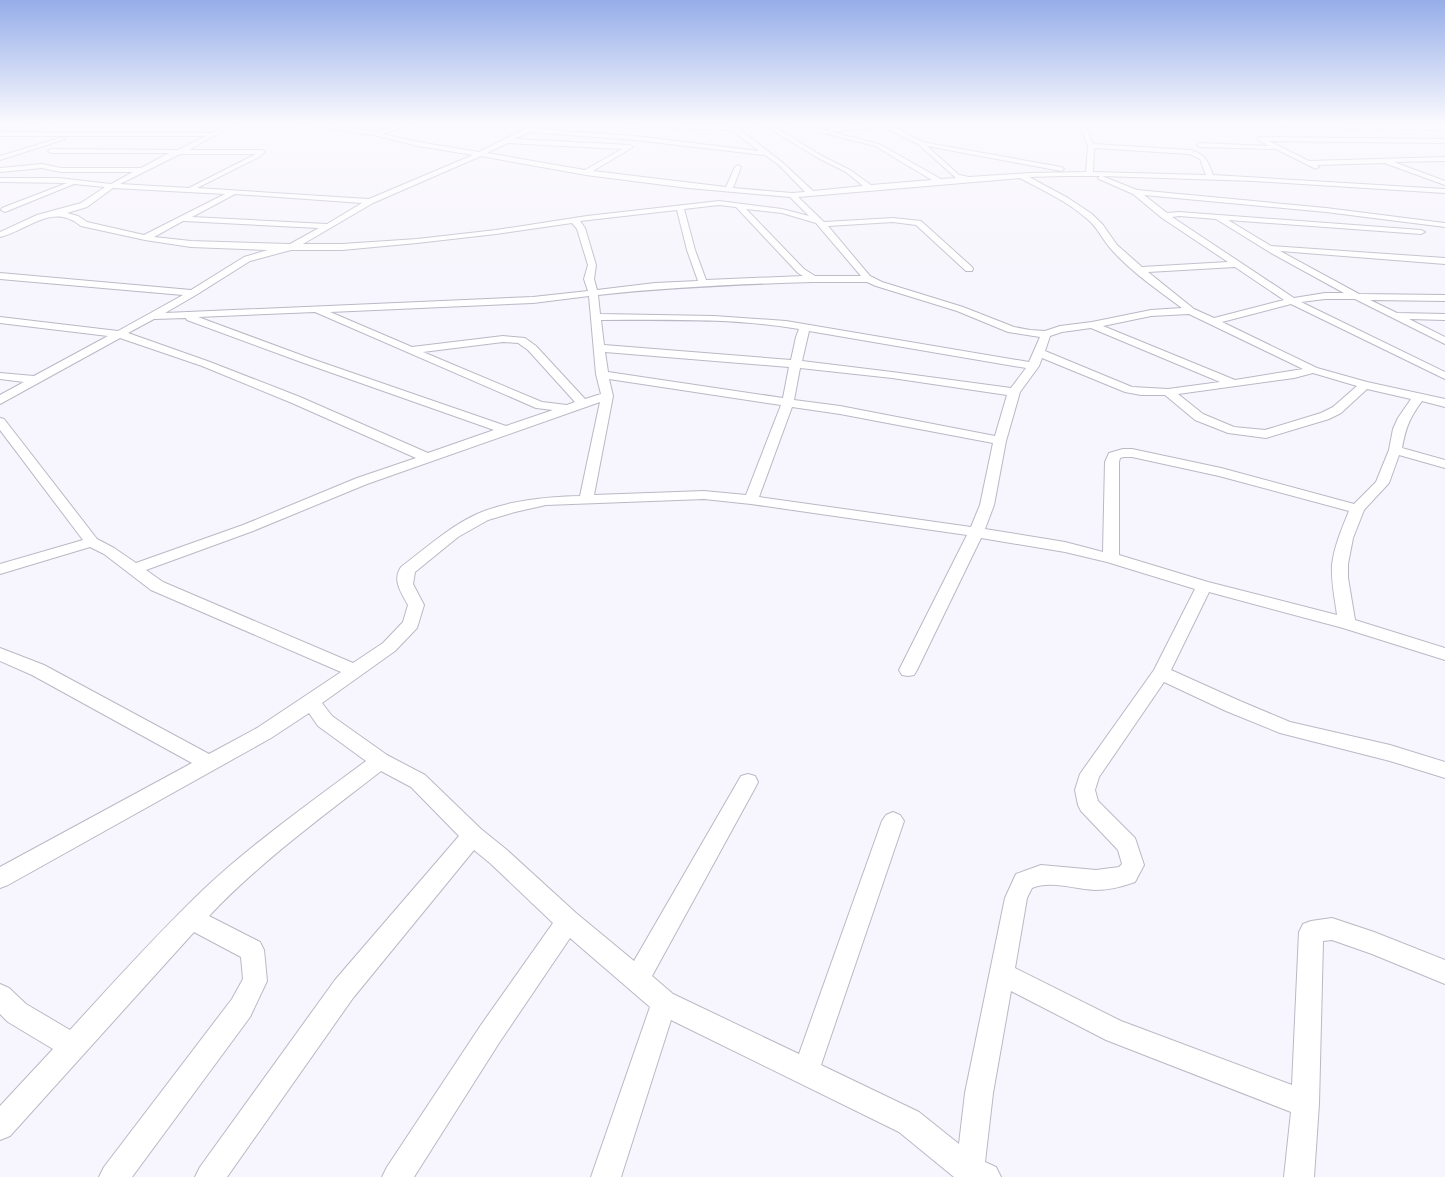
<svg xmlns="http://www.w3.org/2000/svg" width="1445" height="1177" font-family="Mulish,sans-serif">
<rect width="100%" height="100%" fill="#f7f5fd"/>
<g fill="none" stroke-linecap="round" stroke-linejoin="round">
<g stroke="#bbb8c5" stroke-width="2">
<g id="minor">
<path d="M 12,122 L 47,122 L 49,124 L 46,126 Z"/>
<path d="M 230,122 L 238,122 L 189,150 L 262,150 L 265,152 L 259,157 L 197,188 L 369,199 L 473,155 L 418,146 L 378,136 L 292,122 L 310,122 L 377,132 L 405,122 L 415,122 L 383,134 L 418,142 L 479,152 L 539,122 L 547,122 L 535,129 L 635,136 L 759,151 L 732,130 L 666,128 L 616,122 L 728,126 L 723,122 L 730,122 L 783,163 L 813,191 L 863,186 L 846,172 L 818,158 L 772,130 L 750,122 L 760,122 L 776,128 L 822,156 L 850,170 L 871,185 L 932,180 L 875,146 L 782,122 L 794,122 L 828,131 L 828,129 L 830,128 L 885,122 L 922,142 L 1061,167 L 1064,169 L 1061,171 L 927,146 L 959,175 L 969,177 L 1030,173 L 1086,172 L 1088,146 L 1082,131 L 1071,122 C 1086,122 1089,133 1093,144 L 1190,150 C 1205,154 1208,161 1213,175 L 1445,189 L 1445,193 L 1254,181 L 1102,176 L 1137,190 L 1326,208 L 1445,223 L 1445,227 L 1326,212 L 1144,195 L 1167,213 L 1179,212 L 1421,230 L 1425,232 L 1421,234 L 1228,220 L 1271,246 L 1445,258 L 1445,264 L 1280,251 L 1359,294 L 1445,295 L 1445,301 L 1370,300 L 1397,313 L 1445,314 L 1445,320 L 1409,319 L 1445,337 L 1445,344 L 1355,299 L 1325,299 L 1301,302 L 1445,372 L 1445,379 L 1291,304 L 1222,322 L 1317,368 L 1367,382 L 1445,399 L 1445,407 L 1422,401 C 1409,419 1406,427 1402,448 L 1445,460 L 1445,468 L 1399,455 L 1389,483 L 1364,510 L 1353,538 L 1348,564 L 1348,578 L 1355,620 L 1445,648 L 1445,660 L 1343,628 L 1209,592 L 1171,670 L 1240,701 L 1290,722 L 1390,745 L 1445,762 L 1445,778 L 1390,761 L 1280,733 L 1226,711 L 1164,682 L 1099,777 L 1095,790 L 1098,801 L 1135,838 L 1144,865 L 1135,882 C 1121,887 1109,890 1095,890 C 1075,889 1050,880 1032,888 L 1027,898 L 1015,968 L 1121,1021 L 1292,1085 L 1299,932 L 1303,924 L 1311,921 L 1332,918 L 1374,932 L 1445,960 L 1445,984 L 1372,954 L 1332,940 L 1323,941 L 1319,1104 L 1314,1177 L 1284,1177 L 1291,1112 L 1106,1040 L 1011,991 L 993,1093 L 985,1162 L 996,1167 L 1001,1177 L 954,1177 L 899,1132 L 671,1020 L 621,1177 L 591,1177 L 650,1007 L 570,938 L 499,1043 L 414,1177 L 382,1177 L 387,1167 L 481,1025 L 553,923 L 491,864 L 474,850 L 353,998 L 227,1177 L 195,1177 L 200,1167 L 335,980 L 459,836 L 411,787 L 381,771 C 322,817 260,862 209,916 L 260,942 L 264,950 L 267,981 L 250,1017 L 132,1177 L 99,1177 L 104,1167 L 232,999 L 243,979 L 241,957 L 194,932 L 10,1136 L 0,1140 L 0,1106 L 53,1049 L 8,1022 L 0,1014 L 0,984 L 9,988 L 26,1004 L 70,1030 C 114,982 157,934 204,889 C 254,842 311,802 366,761 L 318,726 L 309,713 L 271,738 L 8,885 L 0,888 L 0,867 L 192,763 L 32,675 L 0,661 L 0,648 L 44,665 L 209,754 L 257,728 L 341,672 L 151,590 L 104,554 L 90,547 L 0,574 L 0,564 L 83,540 L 0,430 L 0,418 L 4,419 L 97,539 L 114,548 L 136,563 L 243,525 L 357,478 L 416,458 L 292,403 L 202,366 L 120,338 L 0,404 L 0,395 L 24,382 L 0,379 L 0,373 L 34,376 L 108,336 L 0,323 L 0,317 L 118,331 L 183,295 L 0,279 L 0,273 L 191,290 L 244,257 L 268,250 L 191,247 L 145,240 L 81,226 C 52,202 29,230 0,237 L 0,232 L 37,215 L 81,203 L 105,187 L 74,184 L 5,212 L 1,210 L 2,208 L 67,183 L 0,182 L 0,178 L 58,178 L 111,184 L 133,172 L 61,172 L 42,168 L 0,172 L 0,168 L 42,164 L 61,168 L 141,168 L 169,153 L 51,153 L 48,151 L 51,149 L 178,150 L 206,136 L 0,136 L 0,132 L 212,133 ZM 884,127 L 918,144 L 956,178 L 941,179 L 879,144 L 831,132 ZM 529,132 L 635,140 L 765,155 L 779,165 L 805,192 L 792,193 L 733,188 L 741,167 L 738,165 L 735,167 L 726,187 L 593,171 L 633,147 L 630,145 L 514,139 ZM 508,143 L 622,149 L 585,170 L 487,153 ZM 1094,148 L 1190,154 L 1200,159 L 1206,175 L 1093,172 ZM 180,154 L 256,154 L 189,188 L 120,184 ZM 481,156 L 586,175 L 688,188 L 790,197 L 809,216 L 782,209 L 719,201 L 587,216 L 496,230 L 417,239 L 342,244 L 303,244 L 373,203 ZM 1064,176 L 1100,176 L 1098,178 L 1099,179 L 1133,194 L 1162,218 L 1228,262 L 1142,267 L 1117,245 L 1103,225 L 1092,214 L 1068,198 L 1029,177 ZM 1020,178 C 1042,190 1067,201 1086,218 C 1097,226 1102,239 1111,249 C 1131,272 1158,290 1182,308 L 1151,310 L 1092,322 L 1060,326 L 1045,331 L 1030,330 L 1014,327 L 963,307 L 882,282 L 870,276 L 828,226 L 893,222 L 916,225 L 966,271 L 972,271 L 973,269 L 972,267 L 921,221 L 893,218 L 824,222 L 798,197 ZM 113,188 L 225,194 L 144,235 L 87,222 L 78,216 L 67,213 L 87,207 ZM 235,194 L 362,203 L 327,224 L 192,217 ZM 719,205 L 736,207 L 798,273 L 803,276 L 706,280 L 695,250 L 684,209 ZM 746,209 L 782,213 L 816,223 L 861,276 L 815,276 L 804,269 ZM 677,210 L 687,250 L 698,281 L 655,283 L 597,290 L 594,279 L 596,265 L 585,228 L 580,221 ZM 1179,216 L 1216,219 L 1271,253 L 1344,293 L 1325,293 L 1294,298 L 1172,217 ZM 183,221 L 184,221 L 319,228 L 290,244 L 191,241 L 154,237 ZM 572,223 L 577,229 L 588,265 L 584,279 L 588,291 L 533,297 L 165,313 L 196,295 L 250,261 L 291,250 L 342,250 L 417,243 L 496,234 ZM 1235,267 L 1284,300 L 1214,318 L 1194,309 L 1148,272 ZM 813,282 L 867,282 L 876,286 L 957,311 L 1008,332 L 1040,337 L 1029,362 L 786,321 L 714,316 L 600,314 L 598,295 C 670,287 741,284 813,282 ZM 589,296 L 596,374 L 601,394 L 585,399 L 536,346 L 525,338 L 503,336 L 412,347 L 330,312 L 533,303 ZM 315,312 L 536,408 L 553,410 L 506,426 L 309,358 L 198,317 ZM 1189,314 L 1303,369 L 1235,380 L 1103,326 L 1151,316 ZM 186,318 L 187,320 L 301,362 L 494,430 L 428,453 L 300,397 L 210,362 L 128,333 L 154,319 ZM 601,320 C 667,320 734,318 799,329 L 796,337 L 791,360 L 604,345 ZM 1091,328 L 1220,382 L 1168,389 L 1132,387 L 1045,351 L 1050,336 L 1062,332 ZM 809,331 L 1026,368 L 1011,388 L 892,372 L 802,361 ZM 503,342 L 518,343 L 528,350 L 575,402 L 567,405 L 542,402 L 423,352 ZM 605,352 L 789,367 L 783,398 L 608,372 ZM 1042,358 L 1125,392 L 1141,395 L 1165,395 L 1195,420 L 1228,433 L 1266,438 L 1329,419 L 1341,413 L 1367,389 L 1411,399 L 1398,418 L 1393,429 L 1389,450 L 1376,482 L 1354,504 L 1221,468 L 1132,449 L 1123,449 L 1109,453 L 1105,462 L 1103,552 L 1065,542 L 985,529 L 994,505 L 1006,441 L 1020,392 L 1039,366 ZM 800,368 L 892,378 L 1007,395 L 995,436 L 840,406 L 794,400 ZM 1313,373 L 1357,386 L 1333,407 L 1321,413 L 1265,430 L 1234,427 L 1203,414 L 1178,394 L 1294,378 ZM 609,379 L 781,405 L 746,495 L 704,491 L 594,495 L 613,396 ZM 600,402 L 580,496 C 546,497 509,500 477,514 C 449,527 426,548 401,567 C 392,580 401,592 408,605 L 403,622 L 383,643 L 353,663 L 163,582 L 146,570 L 253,531 L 367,484 ZM 792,407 L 840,414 L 993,443 L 980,505 L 971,527 L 759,497 ZM 1124,457 L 1132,457 L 1219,476 L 1349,511 C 1342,528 1334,547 1332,565 C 1331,582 1335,599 1337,615 L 1208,582 L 1119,555 L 1119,462 L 1120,458 ZM 704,499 L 751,504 L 967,535 L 899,670 L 902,675 L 908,676 L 914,675 L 917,670 L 981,538 L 1065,552 L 1107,562 L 1195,589 L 1154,670 L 1080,774 L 1075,790 L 1078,805 L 1081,811 L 1118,850 L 1122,864 L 1119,867 L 1096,870 L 1041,865 L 1016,874 L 1005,898 L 965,1093 L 959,1144 L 919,1112 L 821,1065 L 904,821 L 900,815 L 893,812 L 886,815 L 882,821 L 799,1054 L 673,994 L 652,976 L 755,788 L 758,782 L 755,776 L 748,774 L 741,776 L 634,961 L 576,913 L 507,850 L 481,829 L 425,775 L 387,755 L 332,716 L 322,703 L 395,651 L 417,628 L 424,605 L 413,584 L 415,572 L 458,537 L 488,520 L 515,512 L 546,505 Z"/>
<path d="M 1230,122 L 1445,126 L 1445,130 L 1231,126 L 1228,124 Z"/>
<path d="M 1260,137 L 1445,139 L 1445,143 L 1269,141 L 1309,161 L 1445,157 L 1445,161 L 1394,162 L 1445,181 L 1445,185 L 1387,164 L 1386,163 L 1317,165 L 1319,167 L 1316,169 L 1276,149 L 1200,147 L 1197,145 L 1200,143 L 1269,146 L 1258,140 L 1258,138 Z"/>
<path d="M 60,138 L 65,139 L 0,160 L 0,156 Z"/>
</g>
</g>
<use href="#minor" fill="#fff" fill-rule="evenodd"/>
</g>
<linearGradient id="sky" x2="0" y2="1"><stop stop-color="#95ade9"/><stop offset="0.43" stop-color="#fbfafe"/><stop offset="1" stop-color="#fbfafe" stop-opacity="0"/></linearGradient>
<rect width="1445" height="287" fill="url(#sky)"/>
</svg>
